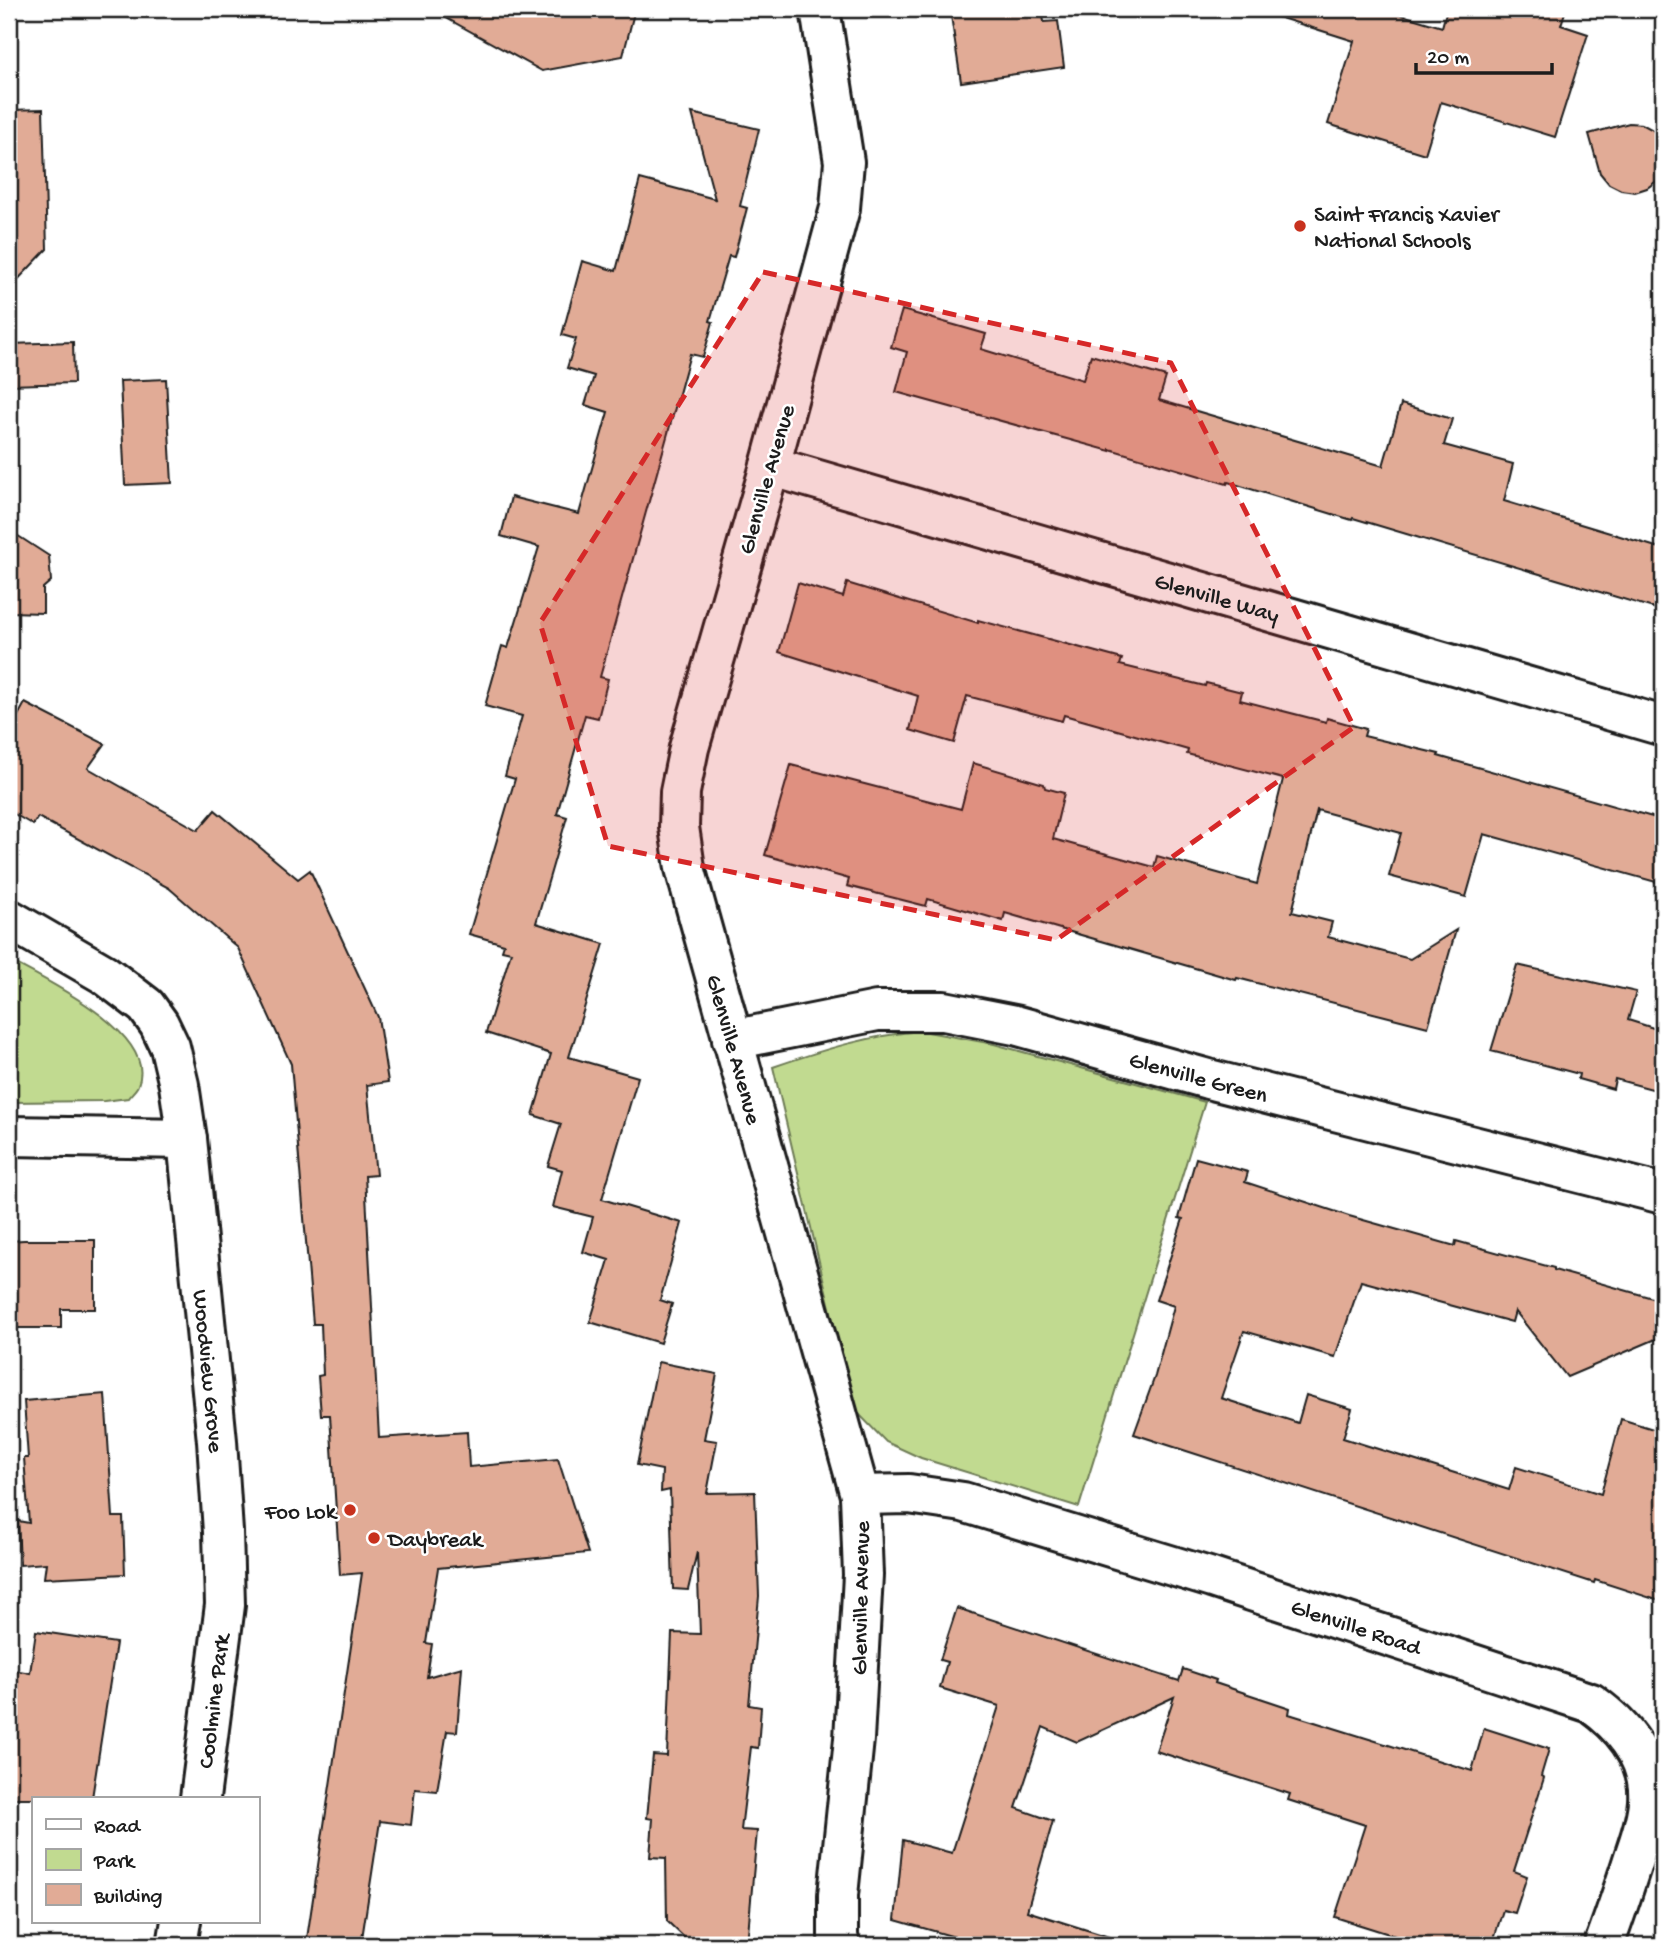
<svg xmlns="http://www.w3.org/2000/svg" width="1672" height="1954" font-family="'Gochi Hand',sans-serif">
<rect width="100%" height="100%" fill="#fff"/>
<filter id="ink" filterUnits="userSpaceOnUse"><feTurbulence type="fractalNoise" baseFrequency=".0143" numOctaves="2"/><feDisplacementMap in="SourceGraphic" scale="14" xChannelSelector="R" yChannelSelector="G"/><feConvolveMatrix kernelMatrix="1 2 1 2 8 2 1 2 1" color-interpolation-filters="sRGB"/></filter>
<g filter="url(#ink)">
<g fill="#c1da90" stroke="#6e7b56" stroke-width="2">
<path d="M 9,960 C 44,979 159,1034 138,1085 C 137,1089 131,1094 128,1098 L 104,1101 L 9,1102 Z"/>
<path d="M 922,1031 L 994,1044 L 1205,1102 L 1079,1507 L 921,1458 L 886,1442 L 854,1409 L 773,1067 C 822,1050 870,1035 922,1031 Z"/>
</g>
<g fill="#e1ab96" stroke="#1c1c1c" stroke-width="2">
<path d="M 430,9 L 635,9 L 623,56 L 542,71 Z"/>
<path d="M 950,9 L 1042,9 L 1044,22 L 1058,21 L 1064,67 L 961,82 Z"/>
<path d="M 1279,9 L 1382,9 L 1442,27 L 1447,9 L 1566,9 L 1561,25 L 1588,34 L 1555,137 L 1441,102 L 1425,154 L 1328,124 L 1354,41 L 1278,17 Z"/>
<path d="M 43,109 L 47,249 L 9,289 L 9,110 Z"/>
<path d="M 692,113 L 759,129 L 740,206 L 747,208 L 734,257 L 729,256 L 710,321 L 713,322 L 703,357 L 690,354 L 600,677 L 608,679 L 598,718 L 585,715 L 557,814 L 567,817 L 536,923 L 604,944 L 569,1057 L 638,1077 L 602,1199 L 682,1223 L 660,1300 L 672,1304 L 660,1343 L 590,1322 L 609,1260 L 583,1252 L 593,1217 L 553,1207 L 562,1170 L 548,1166 L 561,1124 L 533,1115 L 551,1054 L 486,1033 L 511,952 L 502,950 L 504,944 L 469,934 L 515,779 L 505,776 L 522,716 L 485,706 L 502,646 L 508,648 L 539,547 L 501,536 L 511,497 L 579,514 L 608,412 L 585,405 L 594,376 L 567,368 L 576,339 L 562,335 L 582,261 L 616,271 L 640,179 L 715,199 Z"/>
<path d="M 1629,123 L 1642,124 L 1653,130 L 1663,142 L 1663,170 L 1658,180 L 1647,188 L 1635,192 L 1621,190 L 1609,184 L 1600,173 L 1589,134 Z"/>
<path d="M 902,310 L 986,334 L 981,349 L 1083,380 L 1091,355 L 1166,377 L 1159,400 L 1383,466 L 1401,404 L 1452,419 L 1444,445 L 1513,464 L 1504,501 L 1663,549 L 1663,611 L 1353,518 L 1352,520 L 1228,482 L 1227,484 L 1110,449 L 1110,451 L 896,392 L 907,352 L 891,347 Z"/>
<path d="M 73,342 L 74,383 L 9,385 L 9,344 Z"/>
<path d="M 166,379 L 172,483 L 125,485 L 120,381 Z"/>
<path d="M 9,530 L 49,556 L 51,581 L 43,588 L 43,613 L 9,612 Z"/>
<path d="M 798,583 L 843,597 L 847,583 L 978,623 L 978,620 L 1122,659 L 1120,665 L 1205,686 L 1206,683 L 1242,692 L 1240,700 L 1326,722 L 1327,718 L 1366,729 L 1364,736 L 1439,754 L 1438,756 L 1663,820 L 1663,884 L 1484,834 L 1466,897 L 1389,876 L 1401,833 L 1317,810 L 1292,912 L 1332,922 L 1328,937 L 1410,959 L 1456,930 L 1428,1027 L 1237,978 L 1236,980 L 1005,913 L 1003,921 L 928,899 L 926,906 L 847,886 L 849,879 L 765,855 L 791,765 L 961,809 L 973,763 L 1044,784 L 1045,788 L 1064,793 L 1053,839 L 1154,867 L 1157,856 L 1257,884 L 1283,779 L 1187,754 L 1188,750 L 1064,715 L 1062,721 L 967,696 L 954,743 L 910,730 L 918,696 L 779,652 Z"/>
<path d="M 25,703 L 105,744 L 88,768 L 198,830 L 215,810 L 298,879 L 310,870 L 378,1017 L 388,1082 L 367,1085 L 376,1175 L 365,1176 L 379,1438 L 467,1432 L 469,1467 L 558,1459 L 588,1553 L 438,1568 L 426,1643 L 432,1644 L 427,1677 L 462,1667 L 457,1732 L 447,1731 L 437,1791 L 415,1789 L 411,1825 L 380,1821 L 361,1945 L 306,1945 L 362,1573 L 340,1575 L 330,1415 L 321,1415 L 318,1376 L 323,1375 L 321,1324 L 313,1324 L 291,1064 L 238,948 L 169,888 L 38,817 L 33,825 L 9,811 L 9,732 Z"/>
<path d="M 1517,965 L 1636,992 L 1628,1020 L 1663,1031 L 1663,1092 L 1615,1079 L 1613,1089 L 1578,1079 L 1579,1074 L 1491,1051 Z"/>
<path d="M 1196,1158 L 1248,1172 L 1245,1182 L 1349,1216 L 1455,1246 L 1456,1241 L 1554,1268 L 1554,1270 L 1663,1301 L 1663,1336 L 1567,1377 L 1515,1311 L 1512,1322 L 1361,1281 L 1335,1357 L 1244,1331 L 1221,1398 L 1298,1423 L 1306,1395 L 1352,1409 L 1343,1438 L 1509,1490 L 1516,1467 L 1601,1494 L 1621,1419 L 1663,1432 L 1663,1602 L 1595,1580 L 1594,1583 L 1134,1434 L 1155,1376 L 1174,1306 L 1156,1300 L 1183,1219 L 1179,1218 Z"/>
<path d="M 24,1240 L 95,1240 L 95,1309 L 61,1309 L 61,1328 L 9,1328 L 9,1241 Z"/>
<path d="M 658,1362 L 717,1374 L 704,1439 L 717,1441 L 707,1493 L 755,1492 L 759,1596 L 749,1705 L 761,1707 L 758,1748 L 751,1747 L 741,1830 L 757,1831 L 747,1945 L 692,1945 L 667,1921 L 666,1858 L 650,1857 L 653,1819 L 647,1818 L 653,1755 L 667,1756 L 672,1633 L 700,1634 L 697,1552 L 688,1590 L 673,1589 L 670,1490 L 661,1492 L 662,1470 L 637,1465 Z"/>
<path d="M 105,1394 L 113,1517 L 123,1517 L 125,1574 L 44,1578 L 46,1563 L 20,1565 L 18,1521 L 29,1523 L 24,1458 L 28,1458 L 24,1401 Z"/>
<path d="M 957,1608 L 1179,1681 L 1183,1669 L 1216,1680 L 1215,1683 L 1290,1708 L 1289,1714 L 1472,1771 L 1484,1728 L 1549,1749 L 1541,1776 L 1544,1778 L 1514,1871 L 1527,1876 L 1515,1913 L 1503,1910 L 1492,1945 L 1424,1945 L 1335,1917 L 1365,1825 L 1288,1800 L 1290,1794 L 1156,1751 L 1174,1697 L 1077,1742 L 1043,1727 L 1016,1808 L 1053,1821 L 1027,1911 L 1109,1937 L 1107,1945 L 983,1945 L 895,1920 L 903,1840 L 952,1853 L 999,1706 L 940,1688 L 947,1662 L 940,1660 Z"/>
<path d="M 36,1631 L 116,1643 L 92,1798 L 9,1798 L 9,1669 L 30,1673 Z"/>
</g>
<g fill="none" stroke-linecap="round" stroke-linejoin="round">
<g stroke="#1c1c1c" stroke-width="44">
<g id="minor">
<path id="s1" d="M 820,9 L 844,162 L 840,208 L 770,466 L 689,748 L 680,792 L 679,827 L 685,868 L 860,1495 L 863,1575 L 854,1739 L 838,1895 L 838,1936 L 840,1945"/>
<path id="s2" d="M 770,466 L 1663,726"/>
<path id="s3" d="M 9,919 L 104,974 L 146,1006 L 159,1024 L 170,1047 L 179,1085 L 187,1139 L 217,1441 L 223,1532 L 225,1605 L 200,1798"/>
<path id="s4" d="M 732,1040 L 877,1011 L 944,1011 L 1015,1025 L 1208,1079 L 1663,1194"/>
<path d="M 9,1136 L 187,1139"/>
<path id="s5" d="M 860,1495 L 909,1494 L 963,1502 L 1212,1578 L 1591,1703 C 1623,1726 1651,1758 1648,1801 C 1647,1822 1638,1844 1632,1863 C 1623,1891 1614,1918 1604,1945"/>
<path d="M 177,1945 L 181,1921"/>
</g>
</g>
<use href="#minor" stroke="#fff" stroke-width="38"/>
</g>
</g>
<path fill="#d62828" fill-opacity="0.2" stroke="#d62828" stroke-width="5" stroke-dasharray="14 9" stroke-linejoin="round" d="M 763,272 L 1171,363 L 1354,727 L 1056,940 L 608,846 L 540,623 Z"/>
<g fill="#c8321e" stroke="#fff" stroke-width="2.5">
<circle cx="1300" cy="226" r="7"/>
<circle cx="350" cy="1510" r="7"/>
<circle cx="374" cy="1538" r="7"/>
</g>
<g text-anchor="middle" stroke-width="5" stroke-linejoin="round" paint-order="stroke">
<g font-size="23" fill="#1c1c1c" stroke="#fff" text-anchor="start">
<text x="1314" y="221">Saint Francis Xavier<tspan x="1314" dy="26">National Schools</tspan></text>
<text x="336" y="1518" text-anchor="end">Foo Lok</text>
<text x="388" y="1546">Daybreak</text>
</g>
<g font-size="23" fill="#1c1c1c" stroke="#fff">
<text transform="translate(765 479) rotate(-74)" y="8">Glenville Avenue</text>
<text dy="8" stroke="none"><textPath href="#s2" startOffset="466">Glenville Way</textPath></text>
<text dy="8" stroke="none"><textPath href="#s1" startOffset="1071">Glenville Avenue</textPath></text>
<text dy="8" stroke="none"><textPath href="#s4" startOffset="478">Glenville Green</textPath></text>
<text dy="8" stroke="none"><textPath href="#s3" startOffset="537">Woodview Grove</textPath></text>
<text transform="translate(859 1598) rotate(-89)" y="8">Glenville Avenue</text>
<text dy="8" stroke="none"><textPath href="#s5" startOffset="516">Glenville Road</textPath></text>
<text transform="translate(212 1701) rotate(-83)" y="8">Coolmine Park</text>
</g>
</g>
<rect width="1672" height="1954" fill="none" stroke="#fff" stroke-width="35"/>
<rect x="18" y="18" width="1637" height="1919" fill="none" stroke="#1c1c1c" stroke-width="2.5" filter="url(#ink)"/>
<rect x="32" y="1797" width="228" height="126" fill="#ffffff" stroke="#a4a4a4" stroke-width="2"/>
<rect x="46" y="1819" width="35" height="10" fill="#ffffff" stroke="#a4a4a4" stroke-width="2"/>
<text x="94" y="1832" font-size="21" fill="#1c1c1c">Road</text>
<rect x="46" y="1849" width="35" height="21" fill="#c1da90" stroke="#a4a4a4" stroke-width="2"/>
<text x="94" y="1867" font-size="21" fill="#1c1c1c">Park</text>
<rect x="46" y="1884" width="35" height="21" fill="#e1ab96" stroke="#a4a4a4" stroke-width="2"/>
<text x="94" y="1902" font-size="21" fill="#1c1c1c">Building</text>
<path d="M1416 63v10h136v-10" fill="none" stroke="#1c1c1c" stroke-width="3.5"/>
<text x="1427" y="63" font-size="21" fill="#1c1c1c" stroke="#ffffff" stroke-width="5" paint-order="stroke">20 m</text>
</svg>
